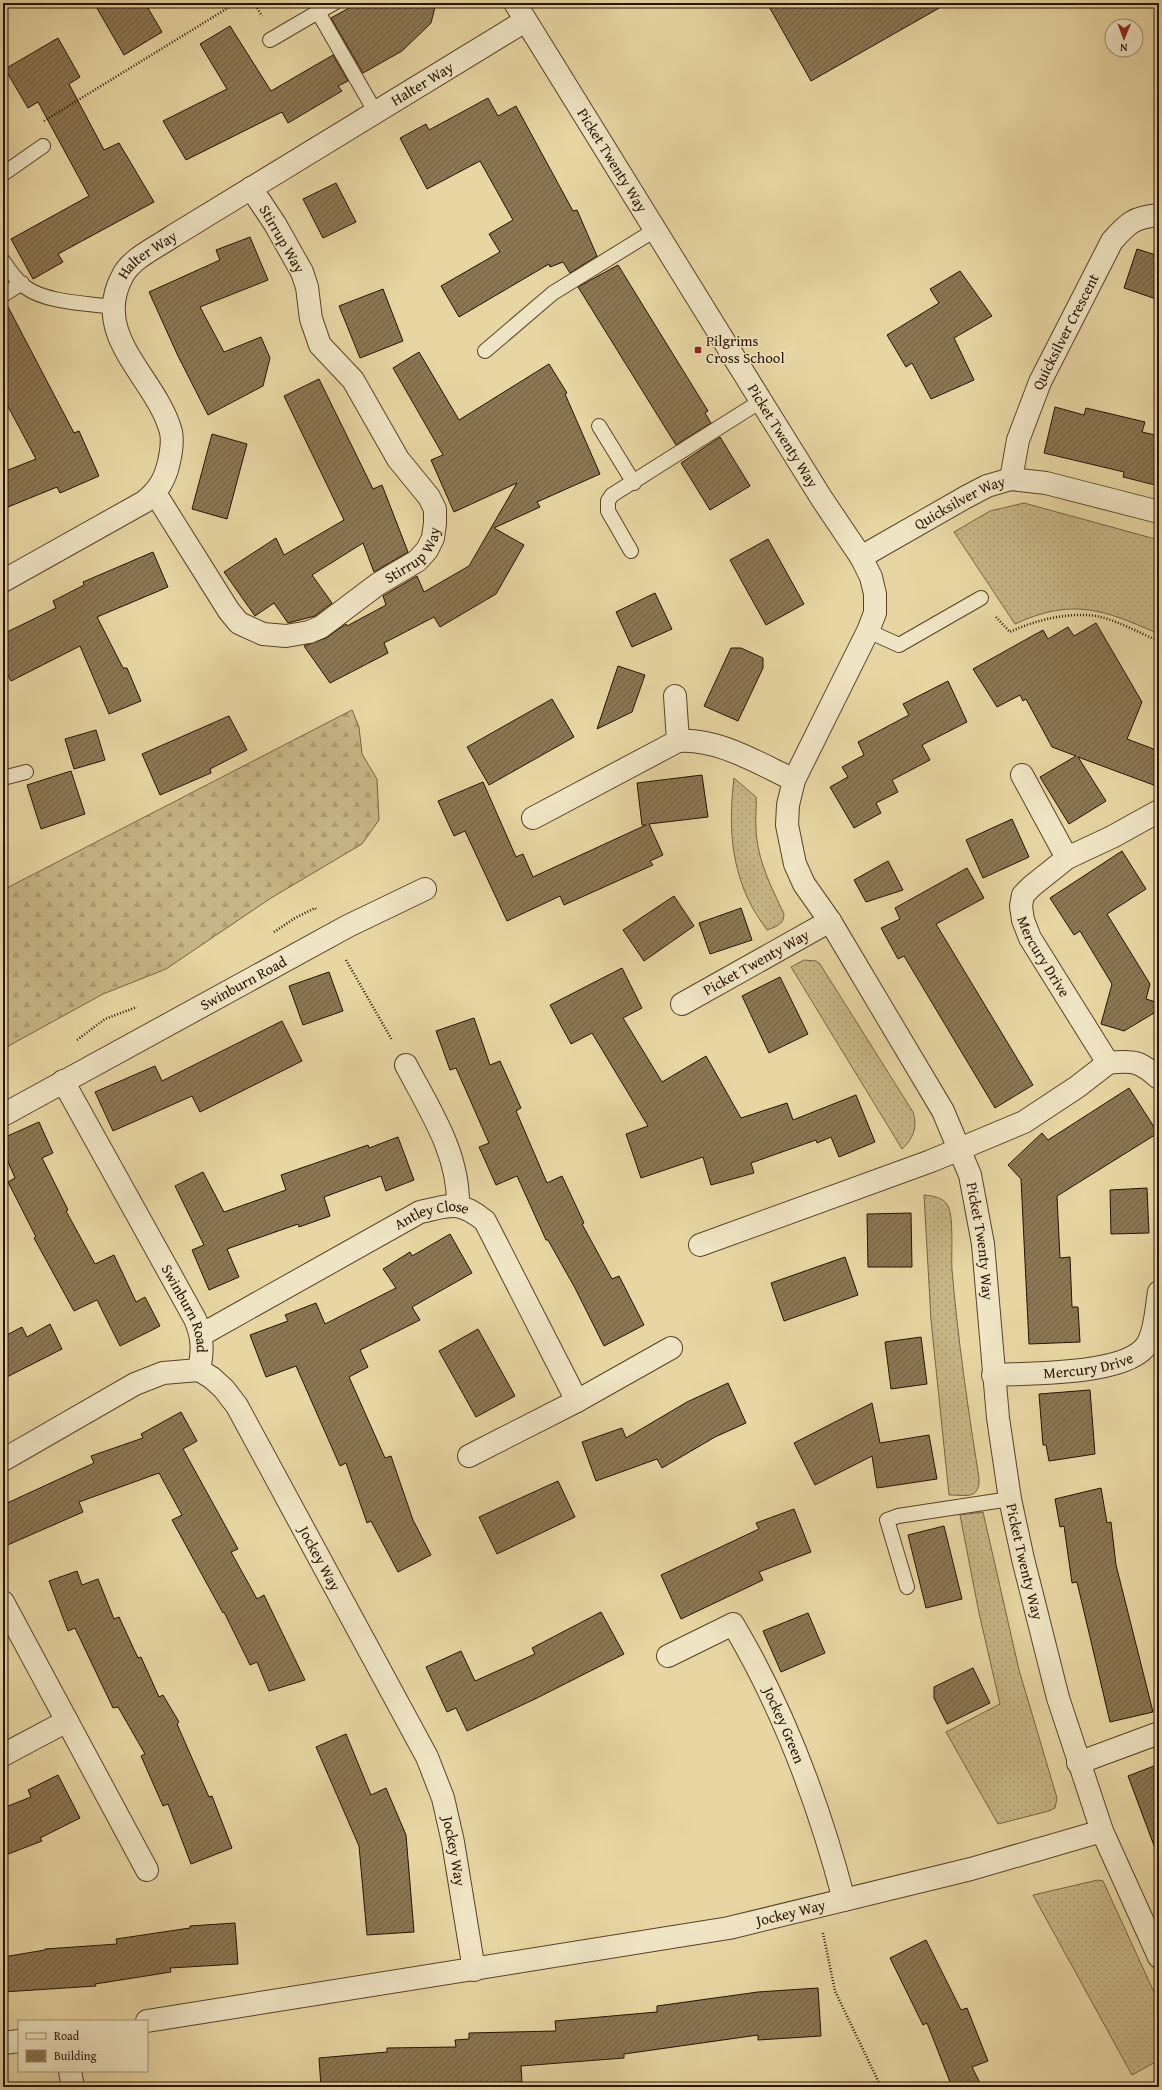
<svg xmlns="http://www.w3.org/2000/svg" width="1162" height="2090" font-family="'Gentium Book Plus',serif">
<defs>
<pattern id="grass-dots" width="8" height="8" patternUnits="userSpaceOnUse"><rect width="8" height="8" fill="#c6b586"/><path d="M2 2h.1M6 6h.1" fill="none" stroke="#aa9b72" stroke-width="1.8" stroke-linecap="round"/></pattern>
<pattern id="forest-firs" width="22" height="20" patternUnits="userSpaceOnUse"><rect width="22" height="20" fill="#c6b586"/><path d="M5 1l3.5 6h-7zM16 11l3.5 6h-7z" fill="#aa9b72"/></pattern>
<pattern id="building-hatch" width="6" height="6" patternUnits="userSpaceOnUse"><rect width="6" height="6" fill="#8b7754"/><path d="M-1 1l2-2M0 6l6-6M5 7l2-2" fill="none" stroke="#726043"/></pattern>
</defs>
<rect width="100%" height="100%" fill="#e7d6a2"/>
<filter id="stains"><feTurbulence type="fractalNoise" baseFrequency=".005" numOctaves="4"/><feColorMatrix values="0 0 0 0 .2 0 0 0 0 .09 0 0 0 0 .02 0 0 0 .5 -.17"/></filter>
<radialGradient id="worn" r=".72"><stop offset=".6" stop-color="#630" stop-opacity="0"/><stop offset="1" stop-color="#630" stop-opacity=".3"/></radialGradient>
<g fill="url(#grass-dots)" stroke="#766343">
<path d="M 1024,503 L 1159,540 L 1159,634 C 1104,610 1073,597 1015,624 L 954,532 L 990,511 Z"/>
<path d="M 734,778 L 756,797 C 757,807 755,818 756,828 C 757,860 771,886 784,914 C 784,925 775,927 767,930 C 760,920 753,910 748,899 C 730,860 729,820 734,778 Z"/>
<path d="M 804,960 L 816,961 L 820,964 L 913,1112 C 918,1127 913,1139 902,1149 L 791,967 Z"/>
<path d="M 924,1195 C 933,1196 943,1197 948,1206 C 954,1218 951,1254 952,1270 C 958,1340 968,1409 979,1478 C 980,1500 966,1495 949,1495 L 931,1320 Z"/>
<path d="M 983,1512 L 1019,1670 L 1057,1798 L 1055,1808 L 1049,1811 L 998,1824 L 946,1732 L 1000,1704 L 979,1613 L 960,1515 Z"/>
<path d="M 1098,1880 L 1103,1881 L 1159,2003 L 1159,2060 L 1132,2075 L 1033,1895 Z"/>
</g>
<path fill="url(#forest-firs)" stroke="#766343" d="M 352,710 L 359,727 L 362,754 L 377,779 L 379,820 L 362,844 L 271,898 L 166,969 L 103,994 L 3,1049 L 3,890 Z"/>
<g fill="url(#building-hatch)" stroke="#271100">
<path d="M 94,3 L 145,3 L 162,32 L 124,55 Z"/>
<path d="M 358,3 L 436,3 L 431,23 L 402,51 L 363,73 L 331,18 Z"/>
<path d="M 767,3 L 948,3 L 811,81 Z"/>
<path d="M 230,26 L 271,91 L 333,55 L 348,81 L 338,86 L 342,91 L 288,123 L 282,112 L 186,160 L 163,121 L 227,89 L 200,44 Z"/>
<path d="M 58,38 L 80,77 L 69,84 L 104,150 L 119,143 L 154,202 L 58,254 L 63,262 L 33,279 L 11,239 L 89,196 L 38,102 L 28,108 L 5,69 Z"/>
<path d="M 488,98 L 498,116 L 516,106 L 573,211 L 577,210 L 597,256 L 570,273 L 563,262 L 550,267 L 549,264 L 459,317 L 441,286 L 500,252 L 489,234 L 513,220 L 480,161 L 427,189 L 400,138 L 426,124 L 429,130 Z"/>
<path d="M 336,183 L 356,222 L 323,238 L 303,199 Z"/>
<path d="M 250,237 L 268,280 L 200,307 L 224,352 L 261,337 L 270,358 L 263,386 L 208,415 L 178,356 L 149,292 L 220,260 L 216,250 Z"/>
<path d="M 1137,249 L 1159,256 L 1159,300 L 1124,288 Z"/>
<path d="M 618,265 L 708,411 L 705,413 L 711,423 L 676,445 L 578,287 Z"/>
<path d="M 960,271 L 992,316 L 954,338 L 974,380 L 931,399 L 912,363 L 906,367 L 887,335 L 939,303 L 930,289 Z"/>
<path d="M 383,289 L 403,341 L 360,358 L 339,306 Z"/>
<path d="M 3,303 L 6,303 L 74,433 L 79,431 L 99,476 L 60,493 L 57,487 L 3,509 L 3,472 L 36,459 L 3,397 Z"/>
<path d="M 419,352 L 459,420 L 549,364 L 567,393 L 565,394 L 600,474 L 537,502 L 540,507 L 494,528 L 524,545 L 496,594 L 440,627 L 434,617 L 384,643 L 388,653 L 330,683 L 304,646 L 326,638 L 346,624 L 347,626 L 386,605 L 383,596 L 417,576 L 424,592 L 469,566 L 517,483 L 454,512 L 431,460 L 443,455 L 393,368 Z"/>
<path d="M 319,379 L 373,489 L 382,485 L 408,552 L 374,572 L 363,543 L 312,575 L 332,603 L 315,616 L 288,623 L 274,603 L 255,616 L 224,572 L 276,538 L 284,555 L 344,520 L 284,396 Z"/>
<path d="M 1055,407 L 1084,415 L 1086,408 L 1145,422 L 1142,432 L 1159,436 L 1159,486 L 1123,477 L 1124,472 L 1044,453 Z"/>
<path d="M 212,434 L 247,444 L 227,519 L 192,509 Z"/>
<path d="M 720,437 L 750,486 L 710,510 L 681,463 Z"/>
<path d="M 768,539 L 804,604 L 766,625 L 730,560 Z"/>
<path d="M 153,552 L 168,587 L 97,617 L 123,668 L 127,668 L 141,701 L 109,714 L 80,646 L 11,681 L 3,665 L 3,634 L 56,608 L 53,601 L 84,585 L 83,582 Z"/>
<path d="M 655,593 L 672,629 L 632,647 L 616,612 Z"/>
<path d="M 1096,623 L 1142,702 L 1127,739 L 1159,751 L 1159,787 L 1078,757 L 1106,801 L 1069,824 L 1040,777 L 1076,756 L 1052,747 L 1026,699 L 1023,701 L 1020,695 L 997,707 L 973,669 L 1043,630 L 1048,639 L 1068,627 L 1074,636 Z"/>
<path d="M 731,648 L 741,648 L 763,658 L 763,668 L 738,721 L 704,706 Z"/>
<path d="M 618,666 L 645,675 L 632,712 L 597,729 Z"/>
<path d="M 948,681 L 967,722 L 922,745 L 930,760 L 892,780 L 898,792 L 876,803 L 881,813 L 854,828 L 830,787 L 848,777 L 842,767 L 864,755 L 858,742 L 909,715 L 903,704 Z"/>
<path d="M 552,699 L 574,737 L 489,785 L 467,747 Z"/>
<path d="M 229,716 L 247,750 L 210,769 L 211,773 L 160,795 L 142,754 Z"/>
<path d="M 96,730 L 105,760 L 74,769 L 65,739 Z"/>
<path d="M 71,771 L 85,814 L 41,829 L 27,785 Z"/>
<path d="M 702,775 L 708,817 L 649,824 L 663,855 L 650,861 L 653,865 L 564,905 L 560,896 L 507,921 L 465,831 L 454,836 L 438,801 L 483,782 L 516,857 L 523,854 L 533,877 L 646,825 L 642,825 L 637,783 Z"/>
<path d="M 1012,819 L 1029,857 L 983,878 L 966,840 Z"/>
<path d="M 1122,851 L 1146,889 L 1107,914 L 1150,984 L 1146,999 L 1159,1003 L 1159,1010 L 1124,1031 L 1101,1024 L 1112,984 L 1080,931 L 1074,935 L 1050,898 Z"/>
<path d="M 888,861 L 903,890 L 866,902 L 854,880 Z"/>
<path d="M 967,868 L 984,898 L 936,924 L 1033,1085 L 995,1108 L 904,956 L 898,959 L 881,928 L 900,919 L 895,908 Z"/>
<path d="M 674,896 L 694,926 L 644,961 L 623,930 Z"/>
<path d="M 741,908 L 752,940 L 710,954 L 699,923 Z"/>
<path d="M 622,968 L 642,1008 L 623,1018 L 662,1082 L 706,1056 L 741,1118 L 787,1103 L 793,1120 L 856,1095 L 875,1142 L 839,1157 L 831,1137 L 817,1143 L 816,1140 L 751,1163 L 754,1173 L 711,1185 L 703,1157 L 641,1178 L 626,1134 L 648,1126 L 592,1033 L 571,1044 L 550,1005 Z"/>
<path d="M 329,972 L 343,1011 L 303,1025 L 289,986 Z"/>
<path d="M 780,977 L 808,1034 L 769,1053 L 742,996 Z"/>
<path d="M 474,1018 L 490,1065 L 500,1061 L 521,1108 L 516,1111 L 547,1183 L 562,1176 L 584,1223 L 582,1224 L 612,1279 L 619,1276 L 644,1325 L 604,1346 L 575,1288 L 548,1240 L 546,1240 L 517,1176 L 496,1185 L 479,1147 L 489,1143 L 456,1068 L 450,1070 L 436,1031 Z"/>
<path d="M 282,1021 L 302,1061 L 200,1112 L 192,1096 L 113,1131 L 95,1092 L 155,1066 L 162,1081 Z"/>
<path d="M 1129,1088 L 1158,1133 L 1057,1196 L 1060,1258 L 1070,1257 L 1072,1307 L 1078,1307 L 1080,1342 L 1029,1344 L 1021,1179 L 1008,1165 L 1042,1133 L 1048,1140 Z"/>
<path d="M 39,1122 L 53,1153 L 42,1158 L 68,1210 L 66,1211 L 95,1264 L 114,1255 L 136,1302 L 145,1297 L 160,1326 L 120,1346 L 97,1300 L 74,1311 L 34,1238 L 36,1237 L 8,1182 L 15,1178 L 3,1150 L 3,1138 Z"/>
<path d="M 398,1137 L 414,1180 L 386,1191 L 381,1176 L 324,1197 L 330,1216 L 299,1227 L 298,1224 L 227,1249 L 239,1277 L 209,1290 L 192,1250 L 204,1245 L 175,1186 L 203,1172 L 224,1212 L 286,1190 L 281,1175 L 368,1145 L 369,1148 Z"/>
<path d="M 1147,1188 L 1149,1233 L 1111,1234 L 1110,1190 Z"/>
<path d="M 911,1213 L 912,1267 L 868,1267 L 867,1214 Z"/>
<path d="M 450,1234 L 472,1273 L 412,1307 L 420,1320 L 360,1350 L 368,1367 L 349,1377 L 385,1458 L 391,1456 L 413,1520 L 431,1555 L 398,1572 L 371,1521 L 367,1523 L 346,1463 L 340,1466 L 296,1366 L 266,1377 L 250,1335 L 288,1321 L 285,1315 L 316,1303 L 325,1324 L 396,1288 L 383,1269 L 410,1252 L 412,1256 Z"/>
<path d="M 845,1257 L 858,1295 L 784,1321 L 771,1283 Z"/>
<path d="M 50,1324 L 62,1349 L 3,1379 L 3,1337 L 22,1327 L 27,1337 Z"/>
<path d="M 478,1329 L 515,1396 L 476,1417 L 439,1351 Z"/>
<path d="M 921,1337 L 927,1384 L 891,1389 L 885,1342 Z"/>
<path d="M 728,1383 L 746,1423 L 715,1437 L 662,1468 L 657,1459 L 596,1481 L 582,1442 L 622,1428 L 626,1438 L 687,1402 Z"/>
<path d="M 1090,1390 L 1095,1454 L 1049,1461 L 1046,1445 L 1043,1445 L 1039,1394 Z"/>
<path d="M 872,1403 L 880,1443 L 929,1435 L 937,1479 L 877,1488 L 872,1456 L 815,1485 L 794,1443 Z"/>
<path d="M 181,1412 L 197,1441 L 183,1449 L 238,1549 L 231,1552 L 257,1599 L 264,1595 L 305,1680 L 269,1691 L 257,1662 L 250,1665 L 224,1612 L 223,1613 L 172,1520 L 182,1515 L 159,1473 L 79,1502 L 83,1512 L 3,1547 L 3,1505 L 94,1463 L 91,1456 L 143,1438 L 141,1434 Z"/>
<path d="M 558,1481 L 575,1517 L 497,1554 L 479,1517 Z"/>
<path d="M 1101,1488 L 1107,1523 L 1111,1522 L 1116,1565 L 1153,1712 L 1110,1722 L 1077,1582 L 1072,1583 L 1064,1526 L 1060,1527 L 1055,1499 Z"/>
<path d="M 794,1509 L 811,1552 L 759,1572 L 763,1580 L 681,1619 L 661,1575 L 759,1529 L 756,1523 Z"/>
<path d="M 944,1526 L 962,1599 L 926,1608 L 908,1535 Z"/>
<path d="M 77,1571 L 82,1585 L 98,1579 L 114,1619 L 119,1617 L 138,1658 L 141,1657 L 159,1697 L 163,1695 L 179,1722 L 177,1724 L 209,1797 L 212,1796 L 232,1848 L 191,1864 L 168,1804 L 163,1806 L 141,1756 L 145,1754 L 118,1707 L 113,1708 L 75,1628 L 68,1631 L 49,1581 Z"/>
<path d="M 601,1612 L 624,1654 L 537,1698 L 467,1731 L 456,1708 L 447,1712 L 426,1667 L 461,1651 L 475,1681 L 535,1654 L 532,1648 Z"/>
<path d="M 808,1613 L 825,1653 L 781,1672 L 763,1631 Z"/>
<path d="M 973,1668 L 990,1703 L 947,1724 L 934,1698 L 934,1687 Z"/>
<path d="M 346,1734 L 371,1795 L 386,1788 L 406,1835 L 414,1932 L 367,1935 L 359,1846 L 316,1747 Z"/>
<path d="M 1159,1764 L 1159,1851 L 1156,1851 L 1128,1776 Z"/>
<path d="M 58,1775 L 80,1818 L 40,1838 L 42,1841 L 3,1856 L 3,1808 L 31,1797 L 28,1790 Z"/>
<path d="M 235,1923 L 238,1964 L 170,1968 L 171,1972 L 95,1984 L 96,1986 L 3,1992 L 3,1957 L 45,1950 L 45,1949 L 117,1944 L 116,1939 L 190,1928 L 190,1926 Z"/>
<path d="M 926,1940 L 961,2010 L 967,2008 L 988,2061 L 972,2067 L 982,2087 L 952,2087 L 927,2023 L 923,2025 L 890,1958 Z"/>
<path d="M 818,1988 L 821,2036 L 758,2040 L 758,2035 L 624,2054 L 624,2058 L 521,2066 L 522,2082 L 437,2084 L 437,2087 L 321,2087 L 319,2058 L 387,2052 L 387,2048 L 456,2047 L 455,2040 L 469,2039 L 469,2033 L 556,2031 L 555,2021 L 657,2012 L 657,2006 L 758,1992 Z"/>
</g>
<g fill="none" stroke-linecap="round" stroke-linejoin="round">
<g stroke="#574228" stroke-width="16">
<g id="lane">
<path d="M 334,3 L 318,12 L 376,113"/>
<path d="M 270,40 L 318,12"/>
<path d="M 3,174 L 43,146"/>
<path d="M 3,261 C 9,270 17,281 25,287 C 47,303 87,303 113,307"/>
<path d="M 3,295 L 22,283"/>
<path d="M 485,351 L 553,293 L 655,230"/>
<path d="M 599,426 L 634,483"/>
<path d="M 631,551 L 608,511 L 608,501 L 612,495 L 761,401"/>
<path d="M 868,631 L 899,645 L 981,598"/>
<path d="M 3,778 L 26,772"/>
<path d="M 907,1587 L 887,1520 L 898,1516 L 1010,1499"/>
</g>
</g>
<g stroke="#574228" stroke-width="24">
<g id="street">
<path id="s1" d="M 515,3 L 761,401 L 822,499 L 861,557 L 871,577 L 875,594 L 875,613 L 868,631 L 794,780 L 788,805 L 787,825 L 795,864 L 804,884 L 830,921 L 943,1111 L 970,1175 L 983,1244 L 998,1418 L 1010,1499 L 1023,1559 L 1058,1698 L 1102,1831 L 1159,1957"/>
<path id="s2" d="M 1011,479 L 1018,440 L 1040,382 L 1112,241 C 1128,223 1134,217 1159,215"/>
<path id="s3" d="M 155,493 L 229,611 L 239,623 L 263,634 L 286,636 L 309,632 L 321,627 L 378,584 L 417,561 L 427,550 L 433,538 L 435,523 L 435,509 L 429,497 L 398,459 L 353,380 L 320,345 L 311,319 L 307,287 L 302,272 L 275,224 L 251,188"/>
<path id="s4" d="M 861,557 L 966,497 L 987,486 L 1011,479 L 1046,483 L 1159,512"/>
<path id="s5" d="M 3,581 L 144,502 C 158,491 165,480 169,462 C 171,453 173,442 171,432 C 157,378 89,336 123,275 C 132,258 157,247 173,236 L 525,21"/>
<path d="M 675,696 L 678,741"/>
<path d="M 1022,775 L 1067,858"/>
<path id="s6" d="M 1159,811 L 1112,837 L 1067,858 L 1032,886 L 1023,895 L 1021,906 L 1023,920 L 1030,938 L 1108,1063 C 1134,1060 1139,1061 1159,1078"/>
<path d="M 533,818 L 678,741 C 718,738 758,763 794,780"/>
<path id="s7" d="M 682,1004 L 830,921"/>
<path d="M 406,1065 C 429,1109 459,1153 458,1205"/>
<path id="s8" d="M 63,1081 L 195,1319 C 203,1337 203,1352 199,1370"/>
<path id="s9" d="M 3,1115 L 348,926 L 425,889"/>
<path d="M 700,1245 L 931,1161 L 1024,1122 L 1077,1087 L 1108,1063"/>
<path id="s10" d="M 201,1335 L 420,1212 C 450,1206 458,1199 485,1221 L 577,1401"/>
<path id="s11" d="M 993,1375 C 1028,1373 1130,1376 1148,1343 C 1156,1328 1156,1309 1159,1292"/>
<path d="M 469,1456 L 577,1401 L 671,1348"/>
<path id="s12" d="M 3,1460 L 135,1384 L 163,1373 L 199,1370 L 212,1378 L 224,1389 L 237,1406 L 427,1757 L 443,1798 L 453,1842 L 474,1970"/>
<path d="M 3,1602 L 147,1870"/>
<path id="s13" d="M 668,1656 L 733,1624 C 784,1710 819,1804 844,1900"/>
<path d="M 3,1755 L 67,1721"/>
<path d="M 1078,1763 L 1159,1733"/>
<path id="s14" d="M 147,2021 L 729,1928 L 971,1869 L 1102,1831"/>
<path d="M 3,2043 L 19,2041"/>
<path d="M 70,2071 L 73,2087"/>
</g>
</g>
<g stroke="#271100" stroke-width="2.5" stroke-dasharray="1 2" stroke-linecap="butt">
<path d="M 254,3 L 262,16"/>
<path d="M 44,121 L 236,3"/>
<path d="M 996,617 L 1010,632 C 1035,620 1068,612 1096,616 C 1117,620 1139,633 1159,641"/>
<path d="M 274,932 L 295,918 L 315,908 L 317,910"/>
<path d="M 346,960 L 392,1040"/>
<path d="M 77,1040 L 105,1019 L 137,1007"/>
<path d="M 823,1933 L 835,1991 L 881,2087"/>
</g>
<use href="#lane" stroke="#efe4c3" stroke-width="14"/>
<use href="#street" stroke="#efe4c3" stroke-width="22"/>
</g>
<rect fill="#8f2418" stroke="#efe4c3" stroke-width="1.5" x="694" y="346" width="8" height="8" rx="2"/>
<g text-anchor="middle" stroke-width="3" stroke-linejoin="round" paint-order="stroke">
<g font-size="15" fill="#271100" stroke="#efe4c3">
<text dy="5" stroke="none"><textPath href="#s5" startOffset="769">Halter Way</textPath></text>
<text dy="5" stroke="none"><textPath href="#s1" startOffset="185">Picket Twenty Way</textPath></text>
<text transform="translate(282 239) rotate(60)" y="5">Stirrup Way</text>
<text dy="5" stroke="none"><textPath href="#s5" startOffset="445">Halter Way</textPath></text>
<text dy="5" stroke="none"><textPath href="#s2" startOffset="158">Quicksilver Crescent</textPath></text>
<text dy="5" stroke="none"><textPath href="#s1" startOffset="509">Picket Twenty Way</textPath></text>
<text dy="5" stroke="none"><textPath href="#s4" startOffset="113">Quicksilver Way</textPath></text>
<text dy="5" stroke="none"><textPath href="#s3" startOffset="359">Stirrup Way</textPath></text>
<text dy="5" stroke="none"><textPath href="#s6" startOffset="228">Mercury Drive</textPath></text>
<text dy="5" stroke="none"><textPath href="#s7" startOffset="85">Picket Twenty Way</textPath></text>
<text dy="5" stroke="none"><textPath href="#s9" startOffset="274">Swinburn Road</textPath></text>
<text dy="5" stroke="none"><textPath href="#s10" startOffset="262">Antley Close</textPath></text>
<text dy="5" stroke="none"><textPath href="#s1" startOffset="1408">Picket Twenty Way</textPath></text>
<text dy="5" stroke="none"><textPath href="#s8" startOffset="259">Swinburn Road</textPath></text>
<text dy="5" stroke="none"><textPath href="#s11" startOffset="96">Mercury Drive</textPath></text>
<text dy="5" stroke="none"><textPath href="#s12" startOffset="445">Jockey Way</textPath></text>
<text dy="5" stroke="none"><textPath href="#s1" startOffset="1732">Picket Twenty Way</textPath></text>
<text dy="5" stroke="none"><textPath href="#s13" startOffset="186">Jockey Green</textPath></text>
<text dy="5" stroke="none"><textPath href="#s12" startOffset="769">Jockey Way</textPath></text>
<text dy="5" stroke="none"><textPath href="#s14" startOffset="653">Jockey Way</textPath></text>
</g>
<g font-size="15" fill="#271100" stroke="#efe4c3" text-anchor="start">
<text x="706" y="346">Pilgrims<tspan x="706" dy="17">Cross School</tspan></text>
</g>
</g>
<rect width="1162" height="2090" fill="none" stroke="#e7d6a2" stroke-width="16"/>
<rect x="4" y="4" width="1154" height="2082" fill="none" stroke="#271100" stroke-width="2"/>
<rect x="8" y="8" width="1146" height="2074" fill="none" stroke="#271100"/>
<rect x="18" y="2020" width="130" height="52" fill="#efe4c3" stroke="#9f9075"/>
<rect x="26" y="2033" width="20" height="6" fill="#efe4c3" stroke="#9f9075"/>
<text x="54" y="2040" font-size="12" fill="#271100">Road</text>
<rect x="26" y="2050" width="20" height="12" fill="url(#building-hatch)" stroke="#9f9075"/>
<text x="54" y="2060" font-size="12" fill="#271100">Building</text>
<g transform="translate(1124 38) rotate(181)"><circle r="19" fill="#efe4c3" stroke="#9f9075"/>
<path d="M0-3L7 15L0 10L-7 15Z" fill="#8f2418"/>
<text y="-6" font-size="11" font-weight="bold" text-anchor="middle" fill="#271100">N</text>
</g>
<rect width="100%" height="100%" filter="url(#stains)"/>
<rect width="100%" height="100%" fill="url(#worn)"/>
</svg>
